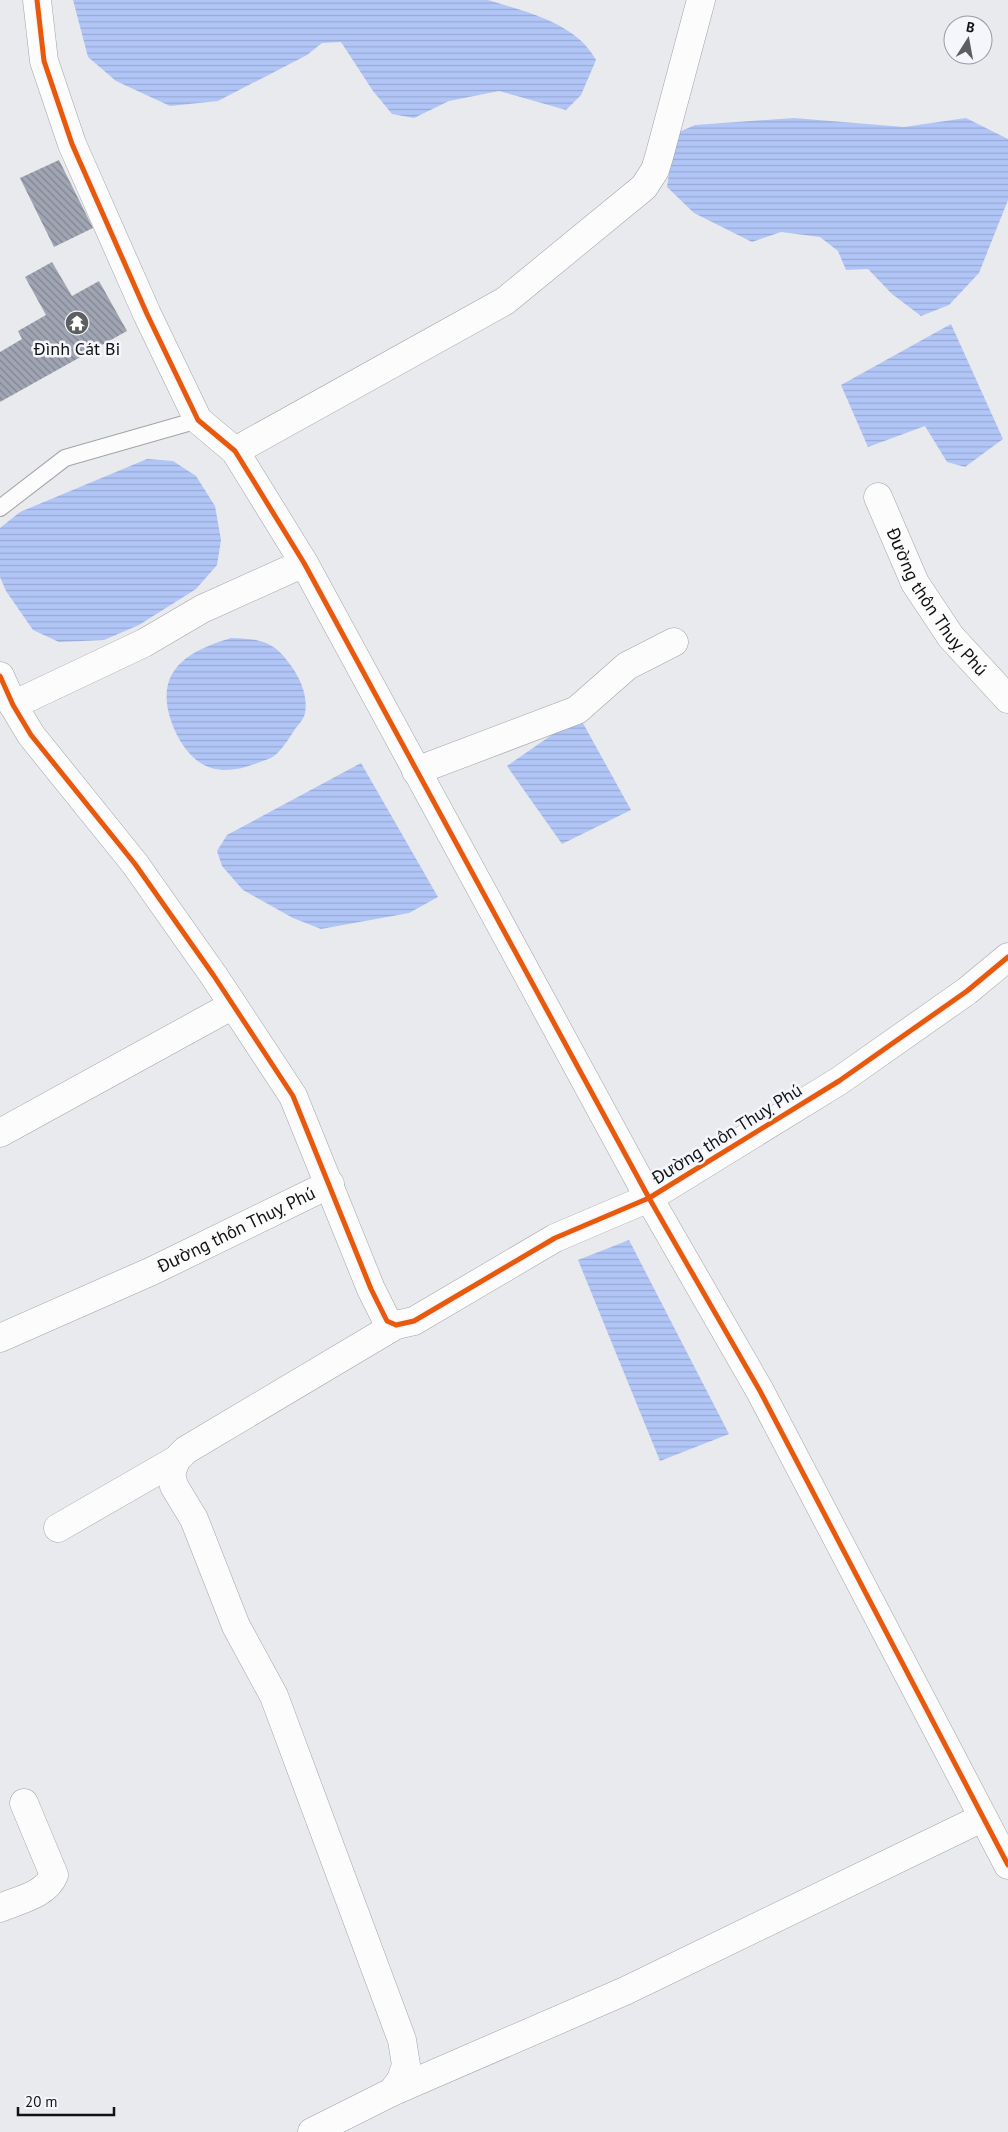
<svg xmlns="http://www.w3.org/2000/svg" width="1008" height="2132" font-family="'PT Sans',sans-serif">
<defs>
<pattern id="water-rules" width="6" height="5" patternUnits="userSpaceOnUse" patternTransform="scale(1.25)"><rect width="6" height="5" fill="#b1c6f7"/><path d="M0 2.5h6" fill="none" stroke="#97a9d3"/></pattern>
<pattern id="building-back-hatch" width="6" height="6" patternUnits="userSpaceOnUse" patternTransform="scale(1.25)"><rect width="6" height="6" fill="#a0a5b3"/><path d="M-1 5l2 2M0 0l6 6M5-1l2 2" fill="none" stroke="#818590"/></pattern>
</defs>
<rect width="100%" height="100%" fill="#e8eaed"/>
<g fill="url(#water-rules)">
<path d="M 73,0 L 488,0 C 526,12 575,22 596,60 L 581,95 L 566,110 L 499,91 L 449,101 L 414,118 L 392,114 L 373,91 L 341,42 L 322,43 L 307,55 L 218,101 L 170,106 L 116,81 L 88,57 Z"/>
<path d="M 794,118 L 904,127 L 966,118 L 1008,139 L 1008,200 L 979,273 L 949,305 L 921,316 L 892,294 L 868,269 L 846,270 L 838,251 L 820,237 L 781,232 L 752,242 L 694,213 L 667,187 L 672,153 L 679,132 L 695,125 Z"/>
<path d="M 951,324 L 1003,439 L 965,467 L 947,462 L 925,426 L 868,447 L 841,385 Z"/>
<path d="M 147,459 L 173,461 L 196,476 L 215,506 L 221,540 L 217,565 L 196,589 L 139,625 L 104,640 L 59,642 L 33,630 L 6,591 L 0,577 L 0,528 L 20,512 Z"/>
<path d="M 231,638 C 262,639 274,641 292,667 C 301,680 308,697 305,713 C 304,719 298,725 295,729 C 290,737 282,750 274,756 C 270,759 264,760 260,762 C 236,772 210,776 190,754 C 180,743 173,729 169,714 C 157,667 192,650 231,638 Z"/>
<path d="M 579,716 L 631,810 L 562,844 L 507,766 Z"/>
<path d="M 361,763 L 438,897 L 409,913 L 321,929 L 293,918 L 243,890 L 222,866 L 217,851 L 227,835 Z"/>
<path d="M 629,1240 L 729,1434 L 660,1461 L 578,1260 Z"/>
</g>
<g fill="url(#building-back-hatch)">
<path d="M 59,160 L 93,228 L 54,247 L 20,178 Z"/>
<path d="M 52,262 L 72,296 L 99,281 L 127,331 L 0,402 L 0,352 L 22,339 L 18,331 L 46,315 L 25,277 Z"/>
</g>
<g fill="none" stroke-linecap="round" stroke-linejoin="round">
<g stroke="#a2a4a6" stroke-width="18">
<path id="lane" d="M 0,508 L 65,458 L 198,420"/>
</g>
<g stroke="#a2a4a6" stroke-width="29">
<g id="street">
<path d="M 37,0 L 44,61 L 72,144 L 147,314 L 198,420 L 235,451 L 304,563 L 649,1198 L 760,1391 L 1008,1865"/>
<path d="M 235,451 L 505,301 L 644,187 L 655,170 L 659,157 L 701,0"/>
<path id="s1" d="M 878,497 L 915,583 L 951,637 L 1008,699"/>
<path d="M 0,676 L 13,705 L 31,735 L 135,864 L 214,976 L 293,1096 L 371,1289 L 387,1321 L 396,1325 L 414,1321 L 555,1238 L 649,1198 L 839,1081 L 967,991 L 1008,957"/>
<path d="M 13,705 L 144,643 L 202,609 L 304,563"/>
<path d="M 416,771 L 577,710 L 627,666 L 674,642"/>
<path d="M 0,1133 L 233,1005"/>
<path id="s2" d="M 0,1338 L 152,1271 L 330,1184"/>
<path d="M 58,1528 L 176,1460"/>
<path d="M 0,1908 C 18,1900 46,1895 54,1875 L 24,1803"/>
<path d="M 392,2092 L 625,1991 L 982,1818"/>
<path d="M 312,2132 L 392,2092 L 401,2080 L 406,2065 L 402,2040 L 274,1696 L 236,1626 L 194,1519 L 174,1486 L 171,1474 L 176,1460 L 186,1450 L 396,1325"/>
</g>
</g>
<use href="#lane" stroke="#fcfcfc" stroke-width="16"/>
<use href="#street" stroke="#fcfcfc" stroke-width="28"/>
<g stroke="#f4f6fb" stroke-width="8">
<g id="cycleway">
<path d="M 37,0 L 44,61 L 72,144 L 147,314 L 198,420 L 235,451 L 304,563 L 649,1198 L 760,1391 L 1008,1865"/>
<path d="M 0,676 L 13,705 L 31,735 L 135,864 L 214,976 L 293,1096 L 371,1289 L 387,1321 L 396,1325 L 414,1321 L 555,1238 L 649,1198 L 839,1081 L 967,991 L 1008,957"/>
</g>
</g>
<use href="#cycleway" stroke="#e8590c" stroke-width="5"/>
</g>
<defs>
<g id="temple-disc" transform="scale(1.25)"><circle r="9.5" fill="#5c5e5f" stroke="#f4f6fb"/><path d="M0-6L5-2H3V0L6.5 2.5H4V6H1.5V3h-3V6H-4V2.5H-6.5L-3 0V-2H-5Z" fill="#fff"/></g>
</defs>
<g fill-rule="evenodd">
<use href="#temple-disc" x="77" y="323"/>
</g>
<g text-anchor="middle" stroke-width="5" stroke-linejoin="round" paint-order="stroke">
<g font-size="18" fill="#111213" stroke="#f4f6fb">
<text x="77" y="355">Đình Cát Bi</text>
</g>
<g font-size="18" fill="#111213" stroke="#f4f6fb">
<text dy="6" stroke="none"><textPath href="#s1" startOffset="121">Đường thôn Thuỵ Phú</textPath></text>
<text transform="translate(727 1134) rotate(-32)" y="6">Đường thôn Thuỵ Phú</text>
<text dy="6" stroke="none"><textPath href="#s2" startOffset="260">Đường thôn Thuỵ Phú</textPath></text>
</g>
</g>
<g transform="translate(968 40) rotate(11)"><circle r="24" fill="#f4f6fb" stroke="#999b9e"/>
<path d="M0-4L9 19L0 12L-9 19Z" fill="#5c5e5f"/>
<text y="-8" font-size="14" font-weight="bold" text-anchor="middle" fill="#111213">B</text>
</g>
<path d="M18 2107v8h96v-8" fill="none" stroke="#111213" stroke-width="2.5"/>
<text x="25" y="2107" font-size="15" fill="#111213" stroke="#f4f6fb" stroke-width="4" paint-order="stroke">20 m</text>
</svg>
